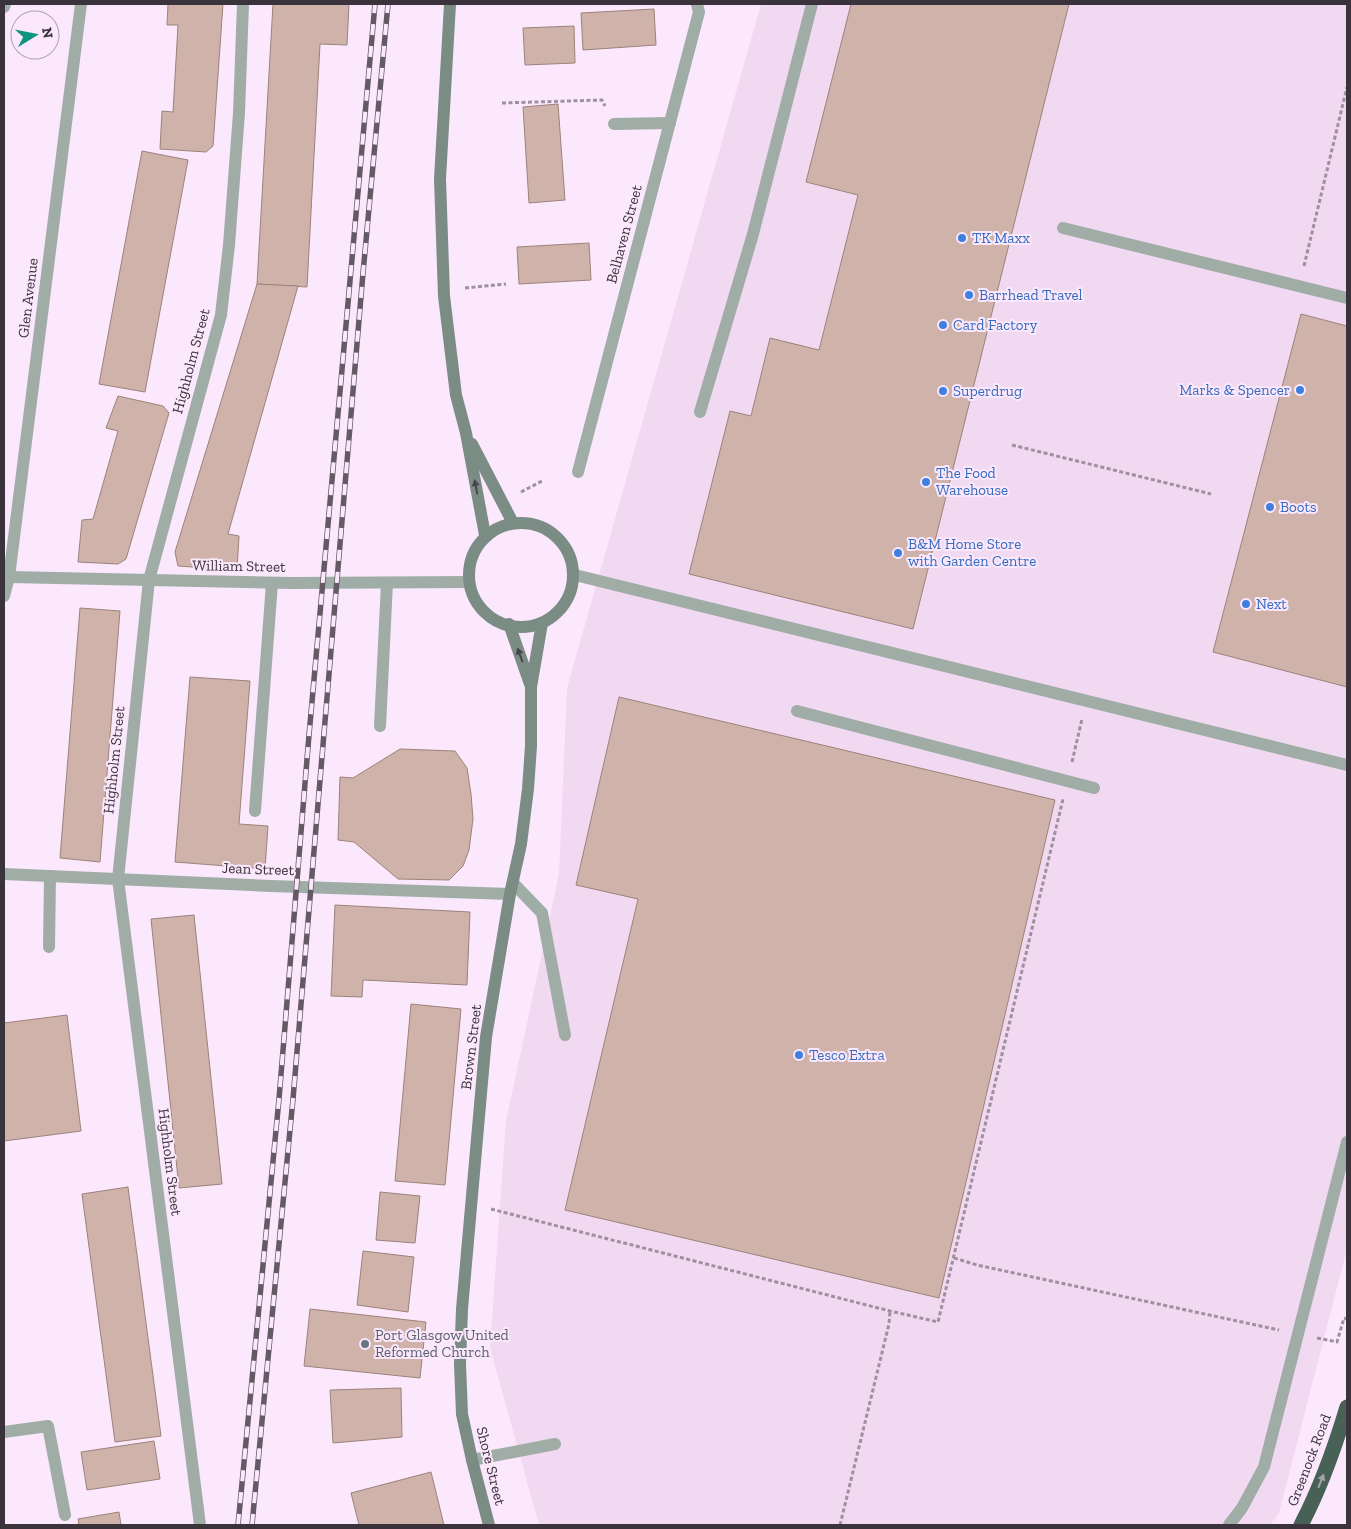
<svg xmlns="http://www.w3.org/2000/svg" width="1351" height="1529" font-family="'Zilla Slab',serif">
<rect width="100%" height="100%" fill="#fce8fd"/>
<path fill="#f1d9f2" d="M 761,4 L 1347,4 L 1347,1249 L 1279,1513 L 1270,1525 L 539,1525 L 490,1348 L 506,1121 L 559,874 L 567,688 Z"/>
<g fill="#cfb3ab" stroke="#9c827a">
<path d="M 168,4 L 223,4 L 213,146 L 206,152 L 160,149 L 162,111 L 173,112 L 178,25 L 167,25 Z"/>
<path d="M 273,4 L 349,4 L 347,45 L 320,44 L 307,287 L 257,284 Z"/>
<path d="M 851,4 L 1069,4 L 913,629 L 689,574 L 730,411 L 751,416 L 770,338 L 819,350 L 858,195 L 806,182 Z"/>
<path d="M 654,9 L 656,45 L 583,50 L 581,13 Z"/>
<path d="M 574,26 L 575,63 L 525,65 L 523,28 Z"/>
<path d="M 558,104 L 565,200 L 529,203 L 523,107 Z"/>
<path d="M 142,151 L 188,160 L 145,392 L 99,384 Z"/>
<path d="M 589,243 L 591,280 L 519,284 L 517,247 Z"/>
<path d="M 257,284 L 298,286 L 228,534 L 239,536 L 237,570 L 178,566 L 175,552 Z"/>
<path d="M 1301,314 L 1347,326 L 1347,687 L 1213,652 Z"/>
<path d="M 118,396 L 163,406 L 169,413 L 126,559 L 118,564 L 78,562 L 82,520 L 93,519 L 118,431 L 106,428 Z"/>
<path d="M 80,608 L 120,611 L 100,862 L 60,858 Z"/>
<path d="M 190,677 L 250,681 L 239,824 L 268,826 L 265,869 L 175,862 Z"/>
<path d="M 619,697 L 1055,800 L 939,1298 L 565,1210 L 638,899 L 576,885 Z"/>
<path d="M 400,749 L 455,751 L 467,768 L 471,794 L 473,819 L 469,850 L 463,866 L 449,880 L 398,879 L 354,842 L 338,840 L 340,777 L 353,778 Z"/>
<path d="M 335,905 L 470,912 L 467,985 L 363,980 L 362,997 L 331,996 Z"/>
<path d="M 194,915 L 222,1184 L 179,1188 L 151,919 Z"/>
<path d="M 411,1004 L 461,1009 L 445,1185 L 395,1181 Z"/>
<path d="M 67,1015 L 81,1131 L 4,1141 L 4,1023 Z"/>
<path d="M 128,1187 L 161,1436 L 115,1442 L 82,1194 Z"/>
<path d="M 380,1192 L 420,1196 L 415,1243 L 376,1240 Z"/>
<path d="M 363,1251 L 414,1257 L 408,1312 L 357,1305 Z"/>
<path d="M 310,1309 L 426,1322 L 420,1378 L 304,1366 Z"/>
<path d="M 401,1388 L 402,1437 L 333,1443 L 330,1390 Z"/>
<path d="M 154,1441 L 160,1479 L 87,1490 L 81,1452 Z"/>
<path d="M 431,1472 L 444,1525 L 359,1525 L 351,1493 Z"/>
<path d="M 119,1512 L 121,1525 L 79,1525 L 78,1519 Z"/>
</g>
<g fill="none" stroke-linecap="round" stroke-linejoin="round">
<g stroke="#9e909f" stroke-width="3" stroke-dasharray="4 2.5" stroke-linecap="butt">
<path d="M 502,103 L 602,100 L 605,106"/>
<path d="M 1304,266 L 1347,87"/>
<path d="M 465,288 L 506,284"/>
<path d="M 1012,445 L 1211,494"/>
<path d="M 521,492 L 542,481"/>
<path d="M 1072,762 L 1082,719"/>
<path d="M 491,1209 L 890,1311 L 938,1322 L 1063,799"/>
<path d="M 954,1258 L 977,1265 L 1279,1330"/>
<path d="M 1317,1338 L 1337,1342 L 1344,1318 L 1347,1319"/>
<path d="M 840,1525 L 889,1324 L 890,1311"/>
</g>
<g stroke="#a0ada7" stroke-width="12">
<path d="M 614,124 L 670,123"/>
<path d="M 1063,228 L 1347,298"/>
<path d="M 700,412 L 753,234 L 812,4"/>
<path d="M 797,711 L 1094,788"/>
<path d="M 380,726 L 387,583"/>
<path d="M 255,811 L 272,583"/>
<path d="M 513,883 L 542,913 L 565,1035"/>
<path d="M 49,947 L 50,876"/>
<path d="M 4,1432 L 48,1426 L 65,1515"/>
<path d="M 472,1460 L 555,1444"/>
</g>
<g stroke="#a0ada7" stroke-width="12">
<path d="M 4,7 L 5,4"/>
<path d="M 578,472 L 699,12 L 697,4"/>
<path d="M 575,575 L 1347,765"/>
<path d="M 9,577 L 291,583 L 469,582"/>
<path d="M 4,596 L 9,577 L 81,4"/>
<path d="M 4,874 L 271,886 L 510,894"/>
<path d="M 200,1525 L 118,879 L 149,580 L 221,315 L 229,245 L 239,113 L 243,4"/>
<path d="M 1229,1525 L 1242,1508 L 1264,1467 L 1347,1142"/>
</g>
<g stroke="#7a8c84" stroke-width="12">
<path d="M 450,4 L 440,179 L 444,296 L 456,395 L 466,433 L 485,535"/>
<path d="M 472,444 L 513,523"/>
<circle cx="521" cy="575" r="52"/>
<path d="M 509,624 L 530,684"/>
<path d="M 489,1525 L 472,1460 L 462,1414 L 460,1364 L 462,1309 L 486,1037 L 510,894 L 521,844 L 528,789 L 531,746 L 531,687 L 542,623"/>
</g>
<path stroke="#486156" stroke-width="15" d="M 1301,1525 C 1321,1487 1335,1447 1347,1407"/>
<g stroke="#645a65" stroke-width="5.5">
<g id="rail">
<path d="M 238,1525 L 279,1099 L 309,735 L 375,4"/>
<path d="M 252,1525 L 293,1099 L 363,273 L 388,4"/>
</g>
</g>
<use href="#rail" stroke="#fce8fd" stroke-width="4" stroke-dasharray="11" stroke-linecap="butt"/>
</g>
<defs><path id="oneway-solid" d="M-6-.8H1V-3.2L6.5 0L1 3.2V.8H-6Z" transform="scale(1.25)"/></defs>
<g fill="#47454a">
<use href="#oneway-solid" transform="translate(476 487) rotate(-101)"/>
<use href="#oneway-solid" transform="translate(520 655) rotate(-110)"/>
</g>
<use fill="#a2a4aa" href="#oneway-solid" transform="translate(1321 1481) rotate(-68)"/>
<g fill="#3f7fe0" stroke="#fce8fd" stroke-width="2">
<circle cx="962" cy="238" r="5"/>
<circle cx="969" cy="295" r="5"/>
<circle cx="943" cy="325" r="5"/>
<circle cx="1300" cy="390" r="5"/>
<circle cx="943" cy="391" r="5"/>
<circle cx="926" cy="482" r="5"/>
<circle cx="1270" cy="507" r="5"/>
<circle cx="898" cy="553" r="5"/>
<circle cx="1246" cy="604" r="5"/>
<circle cx="799" cy="1055" r="5"/>
</g>
<circle fill="#6b7280" stroke="#fce8fd" stroke-width="2" cx="365" cy="1344" r="5"/>
<g text-anchor="middle" stroke-width="4" stroke-linejoin="round" paint-order="stroke">
<g font-size="15" fill="#3a333b" stroke="#fce8fd">
<text transform="translate(624 234) rotate(-75)" y="5">Belhaven Street</text>
<text transform="translate(28 298) rotate(-83)" y="5">Glen Avenue</text>
<text transform="translate(191 361) rotate(-75)" y="5">Highholm Street</text>
<text transform="translate(239 566) rotate(1)" y="5">William Street</text>
<text transform="translate(114 760) rotate(-84)" y="5">Highholm Street</text>
<text transform="translate(258 869) rotate(2)" y="5">Jean Street</text>
<text transform="translate(471 1047) rotate(-83)" y="5">Brown Street</text>
<text transform="translate(170 1162) rotate(83)" y="5">Highholm Street</text>
<text transform="translate(1309 1460) rotate(-69)" y="5">Greenock Road</text>
<text transform="translate(491 1466) rotate(76)" y="5">Shore Street</text>
</g>
<g font-size="15" fill="#366cbe" stroke="#fce8fd" text-anchor="start">
<text x="972" y="243">TK Maxx</text>
<text x="979" y="300">Barrhead Travel</text>
<text x="953" y="330">Card Factory</text>
<text x="1290" y="395" text-anchor="end">Marks &amp; Spencer</text>
<text x="953" y="396">Superdrug</text>
<text x="936" y="478">The Food<tspan x="936" dy="17">Warehouse</tspan></text>
<text x="1280" y="512">Boots</text>
<text x="908" y="549">B&amp;M Home Store<tspan x="908" dy="17">with Garden Centre</tspan></text>
<text x="1256" y="609">Next</text>
<text x="809" y="1060">Tesco Extra</text>
</g>
<g font-size="15" fill="#5b616d" stroke="#fce8fd" text-anchor="start">
<text x="375" y="1340">Port Glasgow United<tspan x="375" dy="17">Reformed Church</tspan></text>
</g>
</g>
<rect width="1351" height="1529" fill="none" stroke="#3a333b" stroke-width="10"/>
<g transform="translate(35 35) rotate(80)"><circle r="24" fill="#fce8fd" stroke="#aea0af"/>
<path d="M0-4L9 19L0 12L-9 19Z" fill="#0e947f"/>
<text y="-8" font-size="14" font-weight="bold" text-anchor="middle" fill="#3a333b">N</text>
</g>
</svg>
